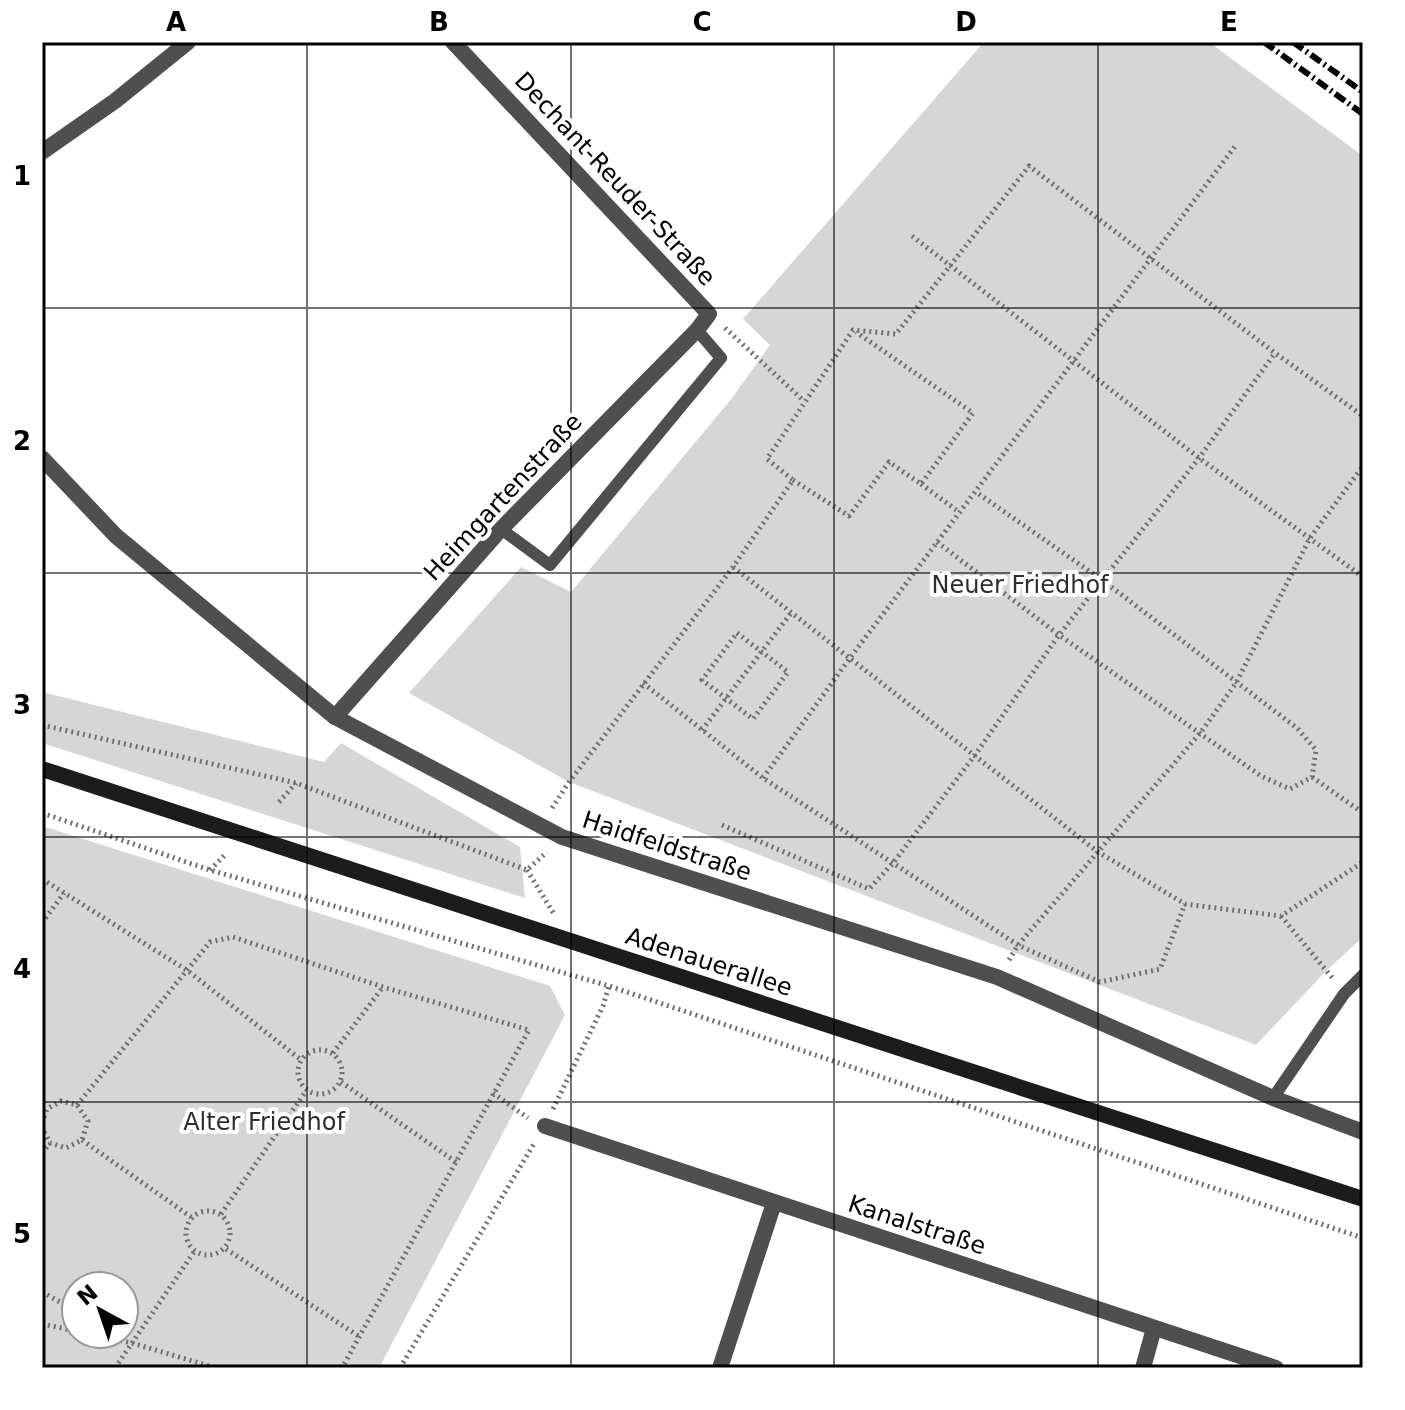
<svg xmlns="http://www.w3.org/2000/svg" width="1405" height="1410" font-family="'DejaVu Sans',sans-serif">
<rect width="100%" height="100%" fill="#fff"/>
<g fill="#d6d6d6" fill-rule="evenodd">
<path d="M 984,42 L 1209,42 L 1363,156 L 1363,937 L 1327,970 L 1256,1045 L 569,782 L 409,693 L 521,567 L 571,592 L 732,398 L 770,345 L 743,319 Z"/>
<path d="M 42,692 L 324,762 L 341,743 L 520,847 L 525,898 L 42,743 Z"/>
<path d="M 42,826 L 550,986 L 565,1015 L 379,1368 L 42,1368 ZM 76,1286 L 124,1286 L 124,1334 L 76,1334 Z"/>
</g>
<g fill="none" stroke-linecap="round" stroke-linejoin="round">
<g stroke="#717171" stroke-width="5" stroke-dasharray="2 4" stroke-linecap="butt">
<path d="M 912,236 L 1199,458 L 1363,577"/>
<path d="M 725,328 L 804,401"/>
<path d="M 793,480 L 849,516 L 889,462 L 921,484 L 973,413 L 856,332"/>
<path d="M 921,484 L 959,512"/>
<path d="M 937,542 L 1059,635 L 1261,776 L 1290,789 L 1312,777 L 1316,750 L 1297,728 L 1102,580 L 976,492"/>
<path d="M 733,567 L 1098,852 L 1185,904 L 1281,916 L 1363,862"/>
<path d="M 737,633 L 788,672 L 753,719 L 702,680 Z"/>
<path d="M 643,683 L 763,778 L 1018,945 L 1100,982 L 1160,969 L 1185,904"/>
<path d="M 42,725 L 296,783 L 527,870 L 547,852"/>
<path d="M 702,730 L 791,613"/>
<path d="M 1312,777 L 1363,813"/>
<path d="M 763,778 L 850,658 L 1236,145"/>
<path d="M 279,802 L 296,783"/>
<path d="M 552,808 L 569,782 L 733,567 L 793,480 L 767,459 L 853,330 L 896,334 L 1029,166 L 1275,353 L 1363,416"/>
<path d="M 42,813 L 210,870 L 609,986 L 1363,1238"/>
<path d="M 722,825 L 869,889 L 893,863 L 975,755 L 1059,635 L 1199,458 L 1275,353"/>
<path d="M 210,870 L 225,855"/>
<path d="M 527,870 L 554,914"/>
<path d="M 42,879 L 188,971 L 300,1059"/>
<path d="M 1281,916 L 1334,980"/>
<path d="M 42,923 L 64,893"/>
<path d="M 1009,960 L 1018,945 L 1201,732 L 1236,683 L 1310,538 L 1363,466"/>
<circle cx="320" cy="1072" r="22"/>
<path d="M 333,1053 L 383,987"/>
<path d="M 341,1082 L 456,1162"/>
<path d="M 493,1093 L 528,1118"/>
<path d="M 77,1105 L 210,942 L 233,937 L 383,987 L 529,1030 L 342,1368"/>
<path d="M 553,1109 L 603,1006 L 609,986"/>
<path d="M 42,1123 L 47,1109 L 61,1101 L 77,1105 L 88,1121 L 82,1140 L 66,1148 L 50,1143 L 42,1127"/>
<path d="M 82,1140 L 191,1217"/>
<path d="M 42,1153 L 50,1143"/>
<circle cx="208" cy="1233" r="22"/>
<path d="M 221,1214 L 306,1091"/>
<path d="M 226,1249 L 360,1337"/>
<path d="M 42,1292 L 76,1311"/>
<path d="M 42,1324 L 76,1331"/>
<path d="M 91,1334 L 132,1343 L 216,1368"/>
<path d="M 115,1368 L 194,1252"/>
<path d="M 400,1368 L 535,1142"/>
</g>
<g stroke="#4f4f4f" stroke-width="12">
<path d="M 501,529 L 550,565 L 721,358 L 697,330"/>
<path d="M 1273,1098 L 1344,994 L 1363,975"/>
</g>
<g stroke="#4f4f4f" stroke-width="16">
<path d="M 42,152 L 115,101 L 188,42"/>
<path d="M 42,458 L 116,536 L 335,717 L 562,837 L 997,977 L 1273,1098 L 1363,1132"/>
<path d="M 335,717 L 501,529 L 697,330 L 709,314 L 453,42"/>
<path d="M 545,1126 L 1276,1368"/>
<path d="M 720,1368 L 774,1203"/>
<path d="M 1143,1368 L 1154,1328"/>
</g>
<path stroke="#1c1c1c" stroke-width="16" d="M 42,769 L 1363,1199"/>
<g stroke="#000" stroke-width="6" stroke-dasharray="12 4 2 4" stroke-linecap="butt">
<path d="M 1264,42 L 1363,114"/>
<path d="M 1293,42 L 1363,92"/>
</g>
</g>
<path fill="none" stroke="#000" stroke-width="2" stroke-opacity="0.55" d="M 307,42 L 307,1368M 571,42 L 571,1368M 834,42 L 834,1368M 1098,42 L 1098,1368M 42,308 L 1363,308M 42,573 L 1363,573M 42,837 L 1363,837M 42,1102 L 1363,1102"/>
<g text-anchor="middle" stroke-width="8" stroke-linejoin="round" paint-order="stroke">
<g font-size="24" fill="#000" stroke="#fff">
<text transform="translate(615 179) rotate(47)" y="8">Dechant-Reuder-Straße</text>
<text transform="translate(503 497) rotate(-47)" y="8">Heimgartenstraße</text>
<text transform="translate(667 846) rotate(18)" y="8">Haidfeldstraße</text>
<text transform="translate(709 962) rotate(18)" y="8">Adenauerallee</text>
<text transform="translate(917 1225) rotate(18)" y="8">Kanalstraße</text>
</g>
<g font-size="24" fill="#2d2d2d" stroke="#fff">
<text x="1020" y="593">Neuer Friedhof</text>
<text x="264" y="1130">Alter Friedhof</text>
</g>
</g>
<rect width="1405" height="1410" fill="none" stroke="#ffffff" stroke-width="88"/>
<g transform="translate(100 1310) rotate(320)"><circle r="38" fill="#ffffff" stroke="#999999" stroke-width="2"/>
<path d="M0-6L14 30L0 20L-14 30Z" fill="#000000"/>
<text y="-12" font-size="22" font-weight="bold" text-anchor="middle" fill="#000000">N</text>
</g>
<rect x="44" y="44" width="1317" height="1322" fill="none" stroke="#000" stroke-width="3"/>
<g font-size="26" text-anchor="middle" font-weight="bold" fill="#000">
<text x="176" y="31">A</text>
<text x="439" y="31">B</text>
<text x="702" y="31">C</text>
<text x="966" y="31">D</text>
<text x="1229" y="31">E</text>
<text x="22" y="185">1</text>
<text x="22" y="450">2</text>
<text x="22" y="714">3</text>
<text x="22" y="978">4</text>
<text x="22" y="1243">5</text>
</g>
</svg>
